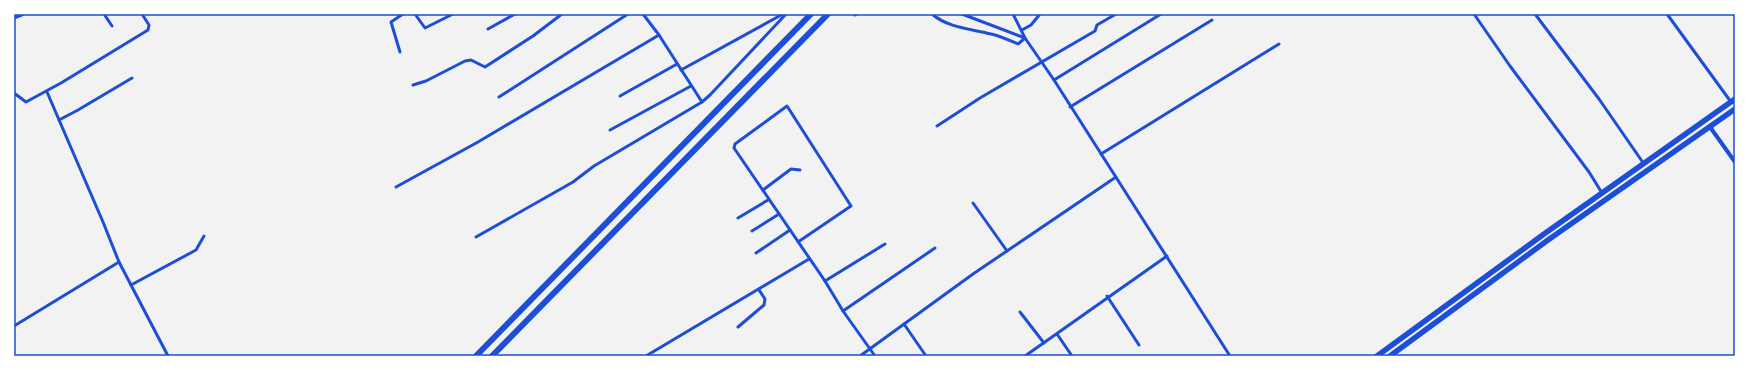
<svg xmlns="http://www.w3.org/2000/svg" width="1749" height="370" font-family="'Work Sans',sans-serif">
<rect width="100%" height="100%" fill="#f2f2f2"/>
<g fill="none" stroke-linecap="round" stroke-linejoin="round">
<g stroke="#1d4ed8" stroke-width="3">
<path d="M 104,14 L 112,26"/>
<path d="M 415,14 L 425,28 L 453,14"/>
<path d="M 643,14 L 659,35 L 702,102"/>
<path d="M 932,14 C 948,28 972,29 991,34 C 1000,36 1009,40 1018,44 L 1025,38 L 1013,14"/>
<path d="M 962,14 L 1025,38 L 1054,80 L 1230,356"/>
<path d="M 1474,14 L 1510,66 L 1589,172 L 1602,193"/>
<path d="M 1535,14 L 1599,99 L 1644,164"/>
<path d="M 1667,14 L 1731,102"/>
<path d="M 855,15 L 857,14"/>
<path d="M 14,18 L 24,14"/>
<path d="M 488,29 L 515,14"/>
<path d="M 1022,30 L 1031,25 L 1040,14"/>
<path d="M 400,52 L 391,22 L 403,14"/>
<path d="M 681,70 L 783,14"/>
<path d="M 1054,80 L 1161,14"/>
<path d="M 413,85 L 426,81 L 465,61 L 471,60 L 485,67 L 533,36 L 562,14"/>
<path d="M 47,92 L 103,222 L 119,262 L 168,356"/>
<path d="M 14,93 L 26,102 L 61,83 L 148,30 L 149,25 L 142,14"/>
<path d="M 620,96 L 677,64"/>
<path d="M 499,97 L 628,14"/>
<path d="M 1070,107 L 1212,20"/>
<path d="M 59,120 L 78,110 L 132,78"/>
<path d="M 937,126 L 980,98 L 1095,31 L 1097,25 L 1116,14"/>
<path d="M 610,130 L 691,86"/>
<path d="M 1101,154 L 1279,44"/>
<path d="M 396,187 L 478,142 L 659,35"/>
<path d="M 763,190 L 791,169 L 800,170"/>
<path d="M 973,203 L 1007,251"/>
<path d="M 738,218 L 768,200"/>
<path d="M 752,231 L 779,214"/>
<path d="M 476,237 L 573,182 L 594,166 L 702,102 L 710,95 L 786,14"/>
<path d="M 798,242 L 851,206 L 787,106 L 735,144 L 734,148 L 825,281 L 843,311 L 875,356"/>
<path d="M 756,253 L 790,230"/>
<path d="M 825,281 L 885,244"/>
<path d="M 131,285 L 196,250 L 204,236"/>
<path d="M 1107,296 L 1139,345"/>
<path d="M 843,311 L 935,248"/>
<path d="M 1020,312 L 1044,343"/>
<path d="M 904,324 L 926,356"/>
<path d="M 14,326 L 119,262"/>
<path d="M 738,327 L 764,305 L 765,299 L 759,290"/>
<path d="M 1057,334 L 1072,356"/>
<path d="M 646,356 L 809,259"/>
<path d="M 860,356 L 973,274 L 1116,177"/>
<path d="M 1025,356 L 1167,256"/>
</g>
<path stroke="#1d4ed8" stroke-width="4" d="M 1710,127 L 1735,162"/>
<g stroke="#1d4ed8" stroke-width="5.5">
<path d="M 1377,356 L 1544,234 L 1735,99"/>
<path d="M 1390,356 L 1548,240 L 1735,109"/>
</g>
<g stroke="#1d4ed8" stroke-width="6">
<path d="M 476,356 L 811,14"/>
<path d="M 492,356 L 828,14"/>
</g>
</g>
<rect width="1749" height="370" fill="none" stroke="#ffffff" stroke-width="30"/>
<rect x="15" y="15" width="1719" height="340" fill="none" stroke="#1d4ed8" stroke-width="1.5"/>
</svg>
